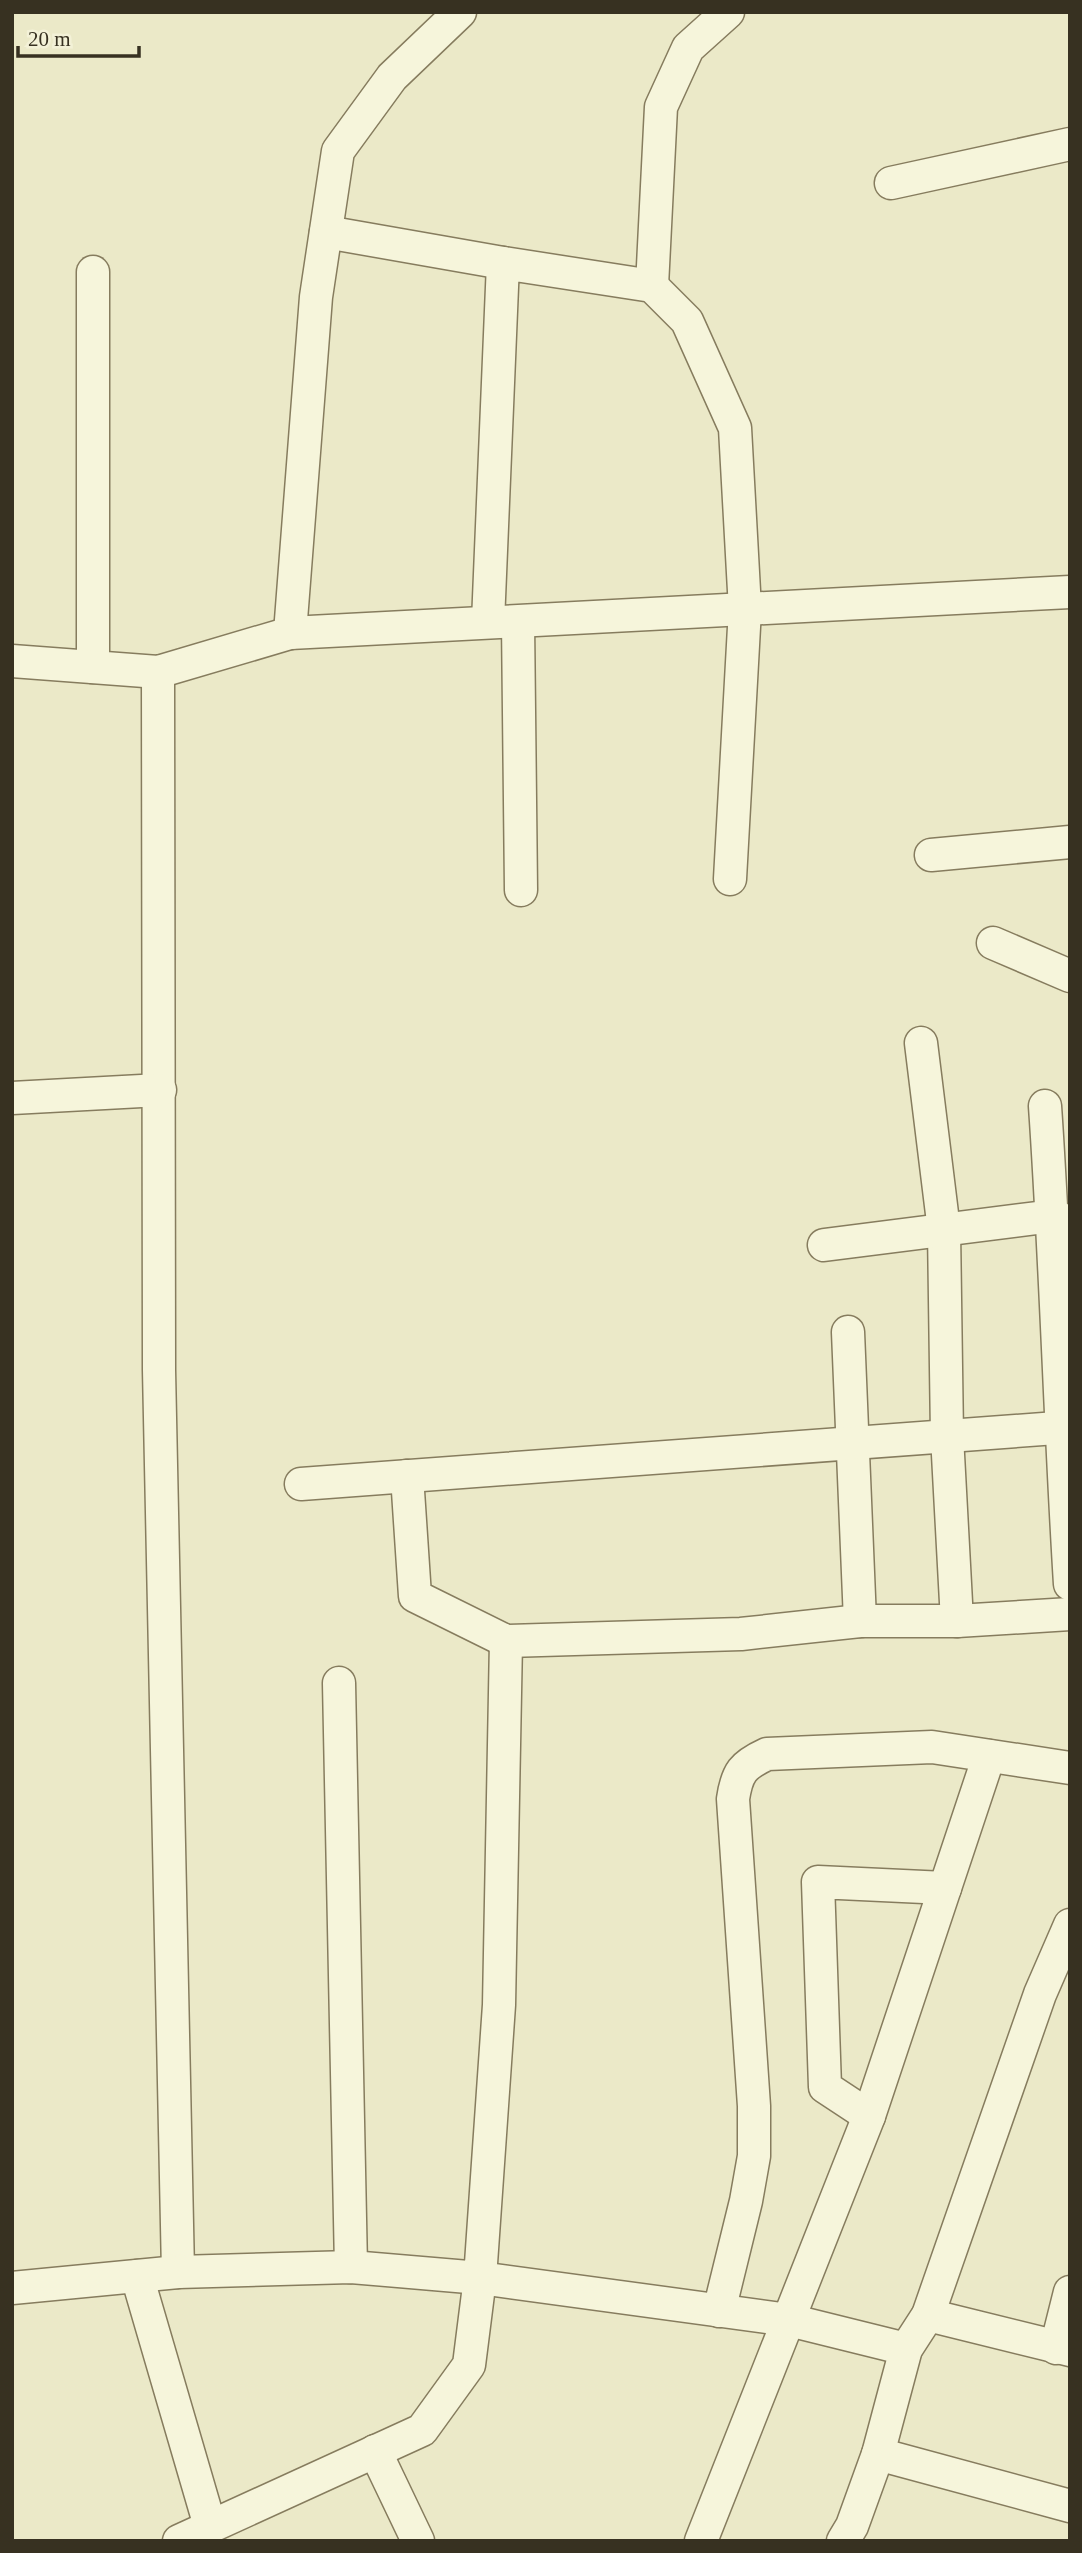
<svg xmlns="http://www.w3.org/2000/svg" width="1082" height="2553" font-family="'Times New Roman',serif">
<rect width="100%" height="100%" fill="#ebe9c8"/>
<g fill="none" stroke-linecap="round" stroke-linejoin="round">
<g stroke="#867c5e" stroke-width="35">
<g id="street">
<path d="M 891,183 L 1070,144"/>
<path d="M 326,232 L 503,263"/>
<path d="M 93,272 L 93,667"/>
<path d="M 652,286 L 661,107 L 688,48 L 728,12"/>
<path d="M 488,622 L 503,263 L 652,286 L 687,321 L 735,428 L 745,609 L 730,879"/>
<path d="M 518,622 L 521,890"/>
<path d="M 290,633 L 316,297 L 338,151 L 392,77 L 460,12"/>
<path d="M 12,661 L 158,672 L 290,633 L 1070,592"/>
<path d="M 158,672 L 159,1370 L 178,2272"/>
<path d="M 931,855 L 1070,842"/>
<path d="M 993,943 L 1070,976"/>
<path d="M 921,1043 L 944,1230 L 947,1436 L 957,1621"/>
<path d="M 12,1098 L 160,1090"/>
<path d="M 1045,1106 C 1056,1265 1060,1425 1070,1584"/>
<path d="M 824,1245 L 1053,1216 L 1070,1222"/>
<path d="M 848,1332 L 860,1621"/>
<path d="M 407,1476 L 415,1596 L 506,1641 L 741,1634 L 860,1621 L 957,1621 L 1070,1614"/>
<path d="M 301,1484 L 1070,1427"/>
<path d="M 339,1683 L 351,2267"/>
<path d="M 869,2116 L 825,2087 L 818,1882 L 945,1888"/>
<path d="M 137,2276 L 210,2526"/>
<path d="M 12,2288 L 178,2272 L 351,2267 L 480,2278 L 499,2005 L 506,1641"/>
<path d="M 719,2311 L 746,2201 L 754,2156 L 754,2106 L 733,1799 C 737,1772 743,1765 767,1754 L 932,1747 L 1070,1768"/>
<path d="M 928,2315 L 1070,2350"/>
<path d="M 1056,2348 L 1070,2292"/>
<path d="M 375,2451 L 418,2541"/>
<path d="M 878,2454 L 1070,2506"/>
<path d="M 179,2541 L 422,2430 L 469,2365 L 480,2278 L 789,2320 L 906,2349"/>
<path d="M 701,2541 L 869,2116 L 989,1756"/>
<path d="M 843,2541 L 852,2526 L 878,2454 L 906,2349 L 928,2315 L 1040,1994 L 1070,1925"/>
</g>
</g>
<use href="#street" stroke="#f6f5db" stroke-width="32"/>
</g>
<rect width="1082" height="2553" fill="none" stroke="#373121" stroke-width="28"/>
<path d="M18 46v10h121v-10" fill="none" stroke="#373121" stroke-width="3.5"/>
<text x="28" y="46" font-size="21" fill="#373121" stroke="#f3f1d7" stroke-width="5" paint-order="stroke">20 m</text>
</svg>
